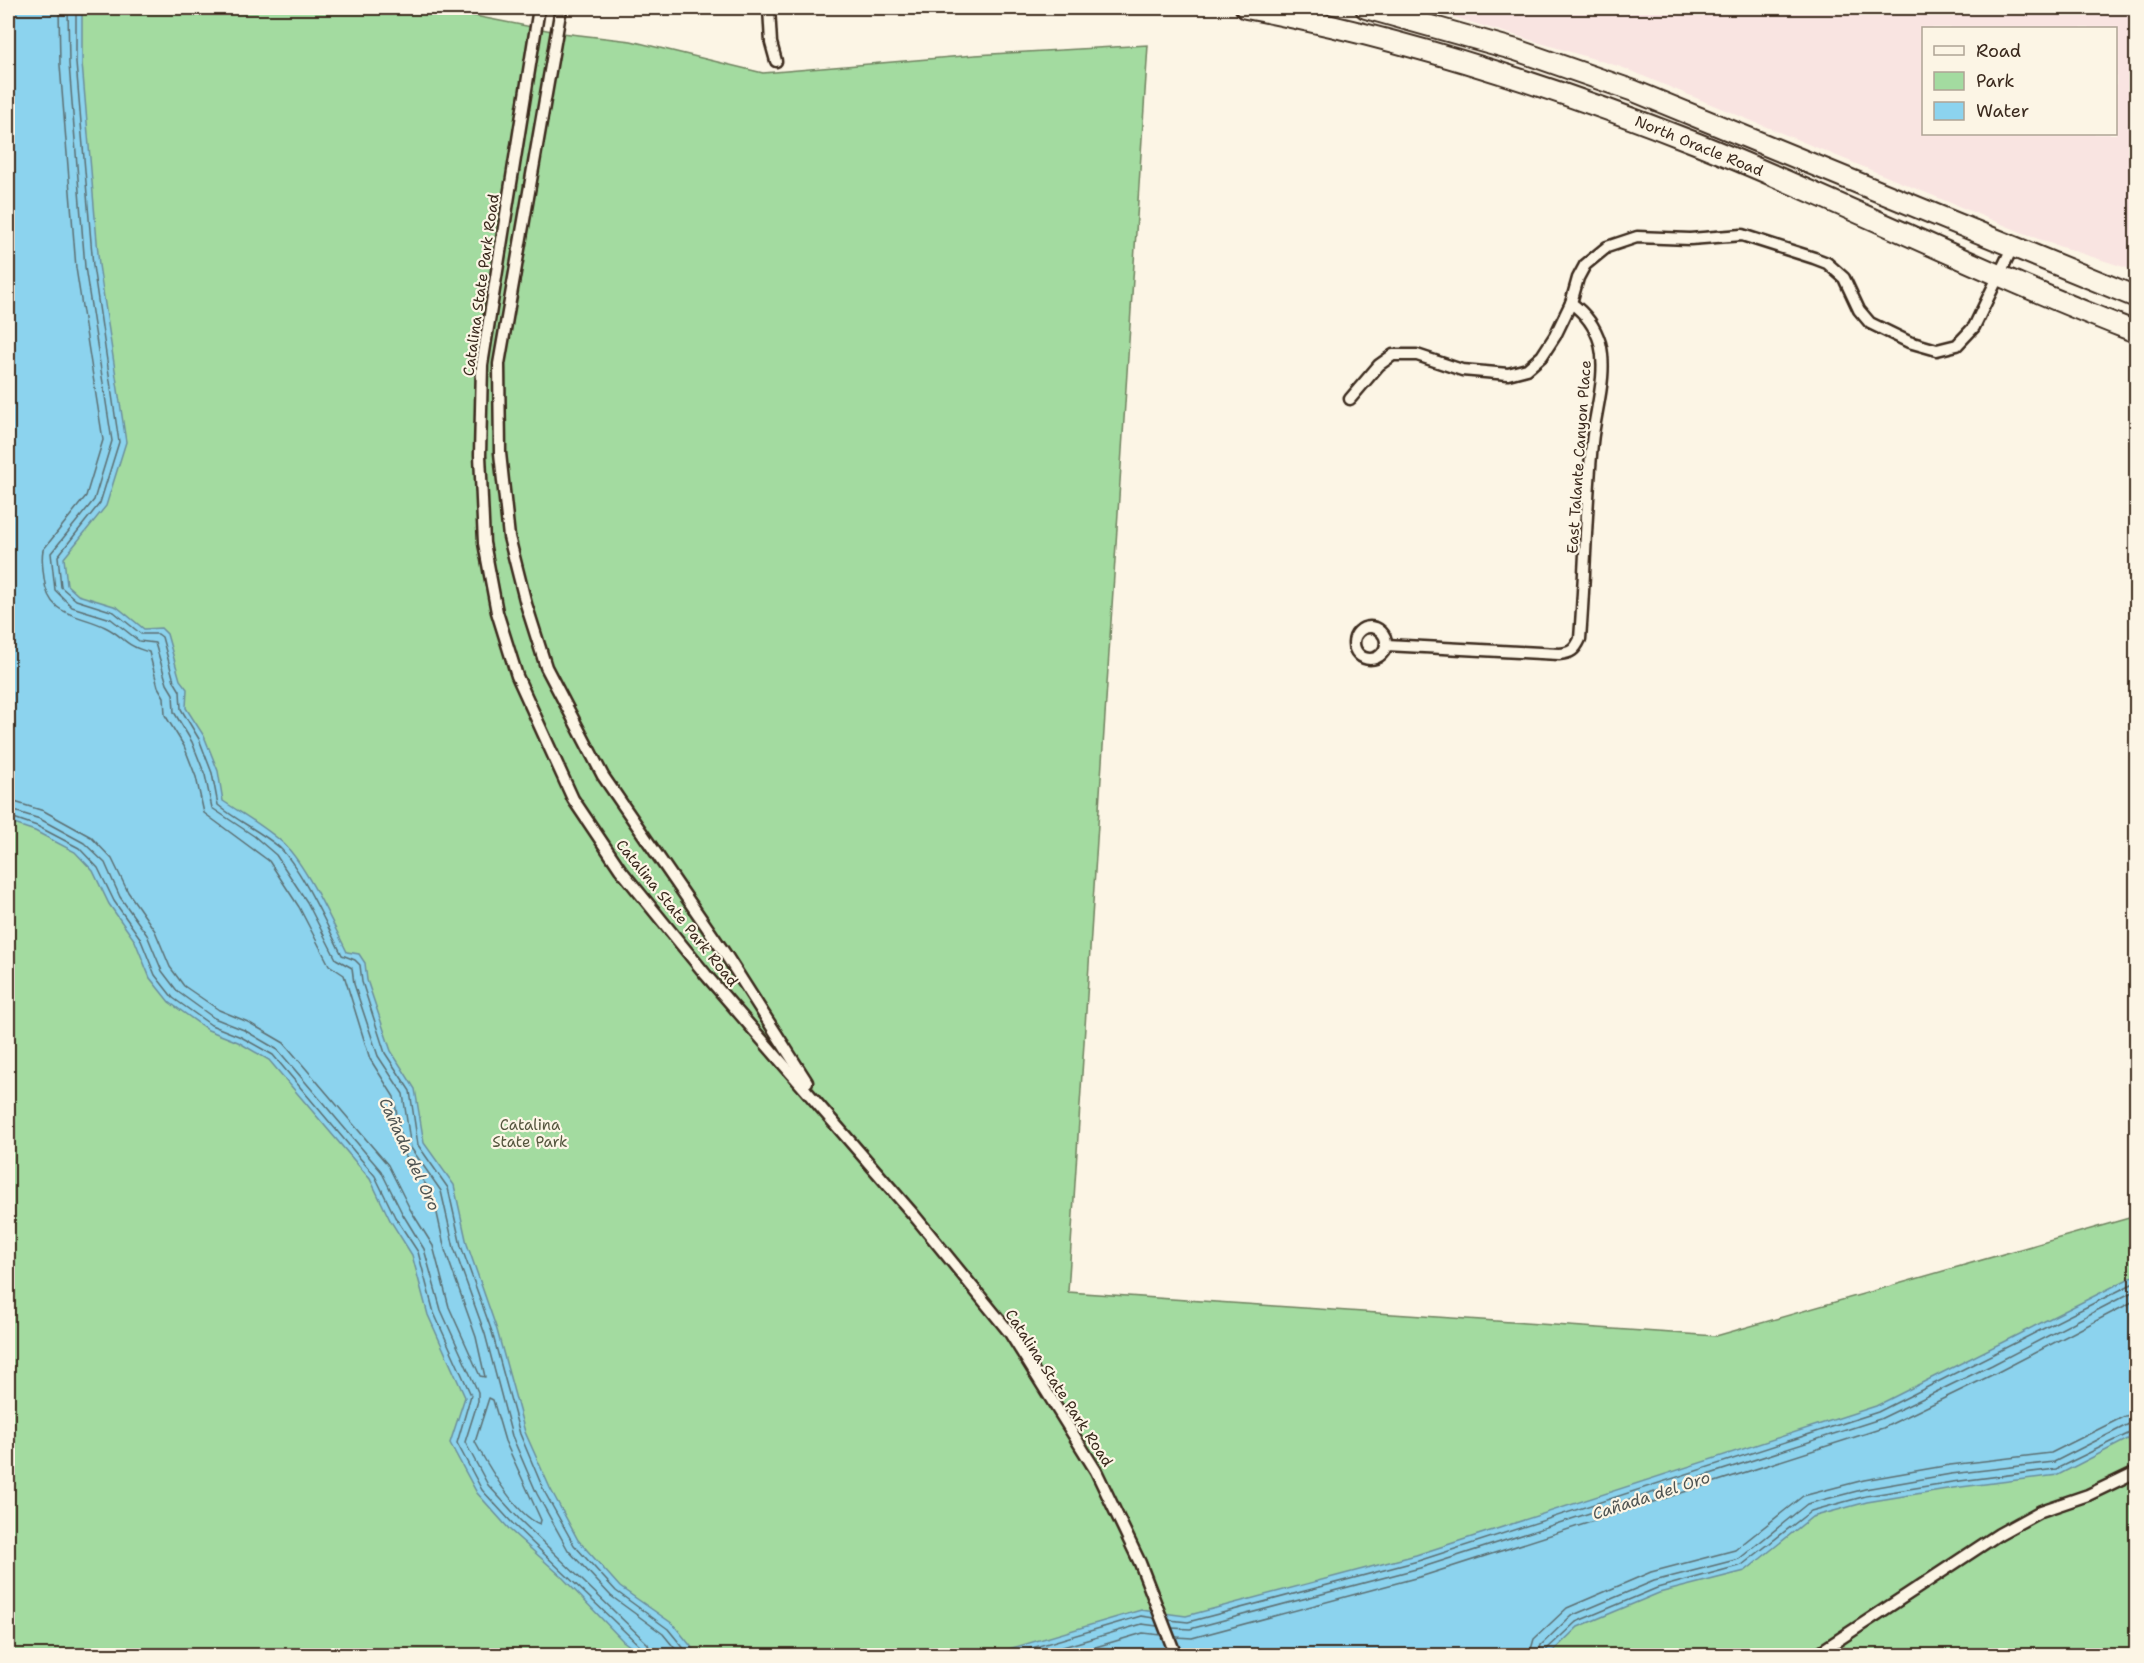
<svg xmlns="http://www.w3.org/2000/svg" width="2144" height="1663" font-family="'Shantell Sans',sans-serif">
<rect width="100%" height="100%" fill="#fcf5e5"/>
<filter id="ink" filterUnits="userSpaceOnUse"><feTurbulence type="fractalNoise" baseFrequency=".0167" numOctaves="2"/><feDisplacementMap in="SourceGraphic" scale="12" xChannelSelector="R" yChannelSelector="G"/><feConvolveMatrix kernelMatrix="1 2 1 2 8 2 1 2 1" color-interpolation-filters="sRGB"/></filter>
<g filter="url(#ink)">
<path fill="#f9e4e1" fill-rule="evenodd" d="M 1423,8 L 2136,8 L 2136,271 L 2043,241 L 1621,67 ZM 1924,28 L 2116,28 L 2116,134 L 1924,134 Z"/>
<path fill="#a3dba0" stroke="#6f825f" stroke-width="1.5" d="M 8,8 L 434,8 L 562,33 L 631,41 L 763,73 L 975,55 L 1148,45 L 1068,1292 L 1716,1336 L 2136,1216 L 2136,1655 L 8,1656 Z"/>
<g fill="#8cd3ee" stroke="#6c8f9b" stroke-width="1.5">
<path d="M 8,8 L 82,8 L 82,63 L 99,265 L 126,442 L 106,506 L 64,558 L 67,585 L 78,595 L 117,607 L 144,629 L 161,628 L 167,634 L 180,680 L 187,689 L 186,708 L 204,736 L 218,771 L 223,801 C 244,815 266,827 284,844 C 307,867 332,922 347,952 L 359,954 L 365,963 L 367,980 L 391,1051 L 415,1089 L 424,1143 L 454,1185 L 467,1244 L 497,1330 L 525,1432 L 550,1488 L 578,1540 L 620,1587 L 673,1624 L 698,1655 L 642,1655 L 623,1641 L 561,1576 L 510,1530 L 477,1493 L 450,1443 L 465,1397 L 428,1315 L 412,1255 L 390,1220 L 370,1179 L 269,1060 L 238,1042 L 208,1030 L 169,1002 L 150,978 L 135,941 L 109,904 L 93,871 L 75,852 L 35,831 L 8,822 Z"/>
<path d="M 2136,1275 L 2136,1435 L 2058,1475 L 1953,1488 L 1867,1502 L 1812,1517 L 1745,1571 L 1659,1593 L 1578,1627 L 1549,1655 L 985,1656 L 1141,1610 L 1186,1616 L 1416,1555 L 1876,1406 Z"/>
</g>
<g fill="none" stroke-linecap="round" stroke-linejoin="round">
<g stroke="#5b6e71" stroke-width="1.5">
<path d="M 68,8 L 69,64 L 85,267 L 112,441 L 94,500 L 51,553 L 55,590 L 72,607 L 111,619 L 139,641 L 155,643 L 167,684 L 173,694 L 174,712 L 192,742 L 205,775 L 212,808 L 254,836 L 276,855 L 307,902 L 336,959 L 352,968 L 354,984 L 378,1056 L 403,1094 L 411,1148 L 441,1191 L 454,1248 L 485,1334 L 512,1436 L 537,1494 L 568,1550 L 611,1596 L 663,1634 L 681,1656"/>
<path d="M 76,8 L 76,63 L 93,266 L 119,442 L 100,503 L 58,556 L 61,587 L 76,600 L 114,612 L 141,634 L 158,634 L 162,637 L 174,681 L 180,691 L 181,709 L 199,739 L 212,773 L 218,805 C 237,821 260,831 279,847 C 302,869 327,926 342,955 L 355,960 L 360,965 L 362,982 L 385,1053 L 410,1091 L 418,1145 L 448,1188 L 461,1246 L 492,1332 L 520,1434 L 544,1491 L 574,1545 L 616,1591 L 668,1629 L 690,1656"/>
<path d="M 8,800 L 44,811 L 91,837 L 112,859 L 128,892 L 155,931 L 170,967 L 184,986 L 219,1010 L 248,1022 L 284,1043 L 388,1165 L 410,1209 L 433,1246 L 449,1307 L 480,1376 L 485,1377 L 476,1337 L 445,1250 L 433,1195 L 403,1152 L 394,1097 L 370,1059 L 344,975 L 329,965 L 299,907 L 269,861 L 204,813 L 196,777 L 184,746 L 165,715 L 164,697 L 158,687 L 149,652 C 124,646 124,636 105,627 C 77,613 48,618 44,578 C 43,569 41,560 43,550 L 86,496 L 103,440 L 76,268 L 60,65 L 59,8"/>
<path d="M 8,809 L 40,819 L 84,843 L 105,863 L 120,897 L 147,935 L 162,971 L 178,992 L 214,1018 L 244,1030 L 278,1050 L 381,1171 L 402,1213 L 424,1249 L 441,1310 L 478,1392 L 478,1401 L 465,1442 L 488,1485 L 520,1520 L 648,1644 L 652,1656"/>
<path d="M 8,816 L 37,826 L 79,848 L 98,868 L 114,901 L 140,938 L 155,975 L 173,998 L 211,1025 L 241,1037 L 273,1055 L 375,1176 L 395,1217 L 418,1252 L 434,1313 L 471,1395 L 457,1443 L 482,1490 L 514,1525 L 643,1649 L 645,1656"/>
<path d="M 489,1398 L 493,1400 L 505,1441 L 541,1520 L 540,1524 C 516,1516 487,1464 475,1442 Z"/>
<path d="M 1169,1620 L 1188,1622 L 1418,1561 L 1878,1412 L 2136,1282"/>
<path d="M 1172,1628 L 1190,1629 L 1420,1568 L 1880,1419 L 1992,1365 L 2136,1290"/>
<path d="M 1176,1637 L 1192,1638 L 1423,1576 L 1883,1428 L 1996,1373 L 2136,1300"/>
<path d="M 1005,1656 L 1141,1616 L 1154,1618"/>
<path d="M 1032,1656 L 1142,1624 L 1157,1626"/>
<path d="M 1065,1656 L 1143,1633 L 1161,1635"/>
<path d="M 1529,1656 L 1534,1639 L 1567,1608 L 1651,1572 L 1735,1550 L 1803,1496 L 1864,1480 L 1950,1465 L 2051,1453 L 2125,1416 L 2136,1414"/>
<path d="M 1538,1656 L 1541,1645 L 1571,1616 L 1654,1581 L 1739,1559 L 1807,1504 L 1865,1489 L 1951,1474 L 2054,1462 L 2129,1424 L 2136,1423"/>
<path d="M 1545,1656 L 1547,1649 L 1576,1622 L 1657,1588 L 1742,1565 L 1811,1511 L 1866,1496 L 1952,1482 L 2056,1469 L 2136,1430"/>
</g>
<g stroke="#3b2a1e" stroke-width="15">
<g id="street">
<path d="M 539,8 L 482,365 L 480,455 L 484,543 L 497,612 L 517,676 L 573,799 L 620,869 L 706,975 L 913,1214 L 1010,1333 L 1096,1471 L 1140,1563 L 1176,1656"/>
<path d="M 561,8 L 499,364 L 500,453 L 509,537 L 526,604 L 546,667 L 603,776 L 726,955 L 807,1082"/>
<path d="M 769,8 L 771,43 L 776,61"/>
<path d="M 1350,399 L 1379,365 L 1393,355 L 1417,355 L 1462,370 L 1508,374 L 1527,369 L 1542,356 L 1555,336 L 1571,303 L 1578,278 L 1585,265 L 1607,247 L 1637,237 L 1690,239 L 1742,235 L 1814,258 L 1827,263 L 1844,278 L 1859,310 L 1870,323 L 1909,342 L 1937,350 L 1957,345 L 1974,327 L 2012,248"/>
<circle cx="1370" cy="643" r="16"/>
<path d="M 1386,645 L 1559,654 C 1571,653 1575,650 1580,639 C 1585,574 1586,508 1592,443 C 1595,411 1608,375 1600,343 C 1595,326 1585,313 1571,303"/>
<path d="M 1814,1656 L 1999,1534 L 2041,1511 L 2088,1495 L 2136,1472"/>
</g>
</g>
<g stroke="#3b2a1e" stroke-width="24">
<g id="highway">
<path d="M 1246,8 C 1401,37 1552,86 1698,144 C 1845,203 1988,275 2136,332"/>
<path d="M 1366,8 L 1516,50 L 1634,91 L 2136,297"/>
</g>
</g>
<use href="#street" stroke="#fcf5e5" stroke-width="10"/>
<use href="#highway" stroke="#fcf5e5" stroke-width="20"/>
</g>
</g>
<g text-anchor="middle" stroke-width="4.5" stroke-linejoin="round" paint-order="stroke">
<g font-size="15" fill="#3b2a1e" stroke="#fcf5e5">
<text transform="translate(1699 146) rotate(22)" y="5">North Oracle Road</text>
<text transform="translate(481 285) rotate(-82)" y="5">Catalina State Park Road</text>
<text transform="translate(1579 457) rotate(-86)" y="5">East Talante Canyon Place</text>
<text transform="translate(677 913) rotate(51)" y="5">Catalina State Park Road</text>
<text transform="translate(1059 1388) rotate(57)" y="5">Catalina State Park Road</text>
</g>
<g font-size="15" fill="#55563e" stroke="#fcf5e5">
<text x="530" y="1130">Catalina<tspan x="530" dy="17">State Park</tspan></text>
</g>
<g font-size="16" font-style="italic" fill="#4f5452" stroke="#fcf5e5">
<text transform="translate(410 1154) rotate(65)" y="6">Cañada del Oro</text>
<text transform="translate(1651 1495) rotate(-18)" y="6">Cañada del Oro</text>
</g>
</g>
<rect width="2144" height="1663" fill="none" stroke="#fcf5e5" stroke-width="30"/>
<rect x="15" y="15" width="2114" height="1633" fill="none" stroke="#3b2a1e" stroke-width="2" filter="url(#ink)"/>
<rect x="1922" y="27" width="195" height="108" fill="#fcf5e5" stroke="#afa495" stroke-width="1.5"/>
<rect x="1934" y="46" width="30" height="9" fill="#fcf5e5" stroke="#afa495" stroke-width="1.5"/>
<text x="1976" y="57" font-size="18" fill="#3b2a1e">Road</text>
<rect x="1934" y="72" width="30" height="18" fill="#a3dba0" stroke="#afa495" stroke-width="1.5"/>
<text x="1976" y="87" font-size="18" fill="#3b2a1e">Park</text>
<rect x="1934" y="102" width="30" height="18" fill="#8cd3ee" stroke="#afa495" stroke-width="1.5"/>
<text x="1976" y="117" font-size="18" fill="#3b2a1e">Water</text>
</svg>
